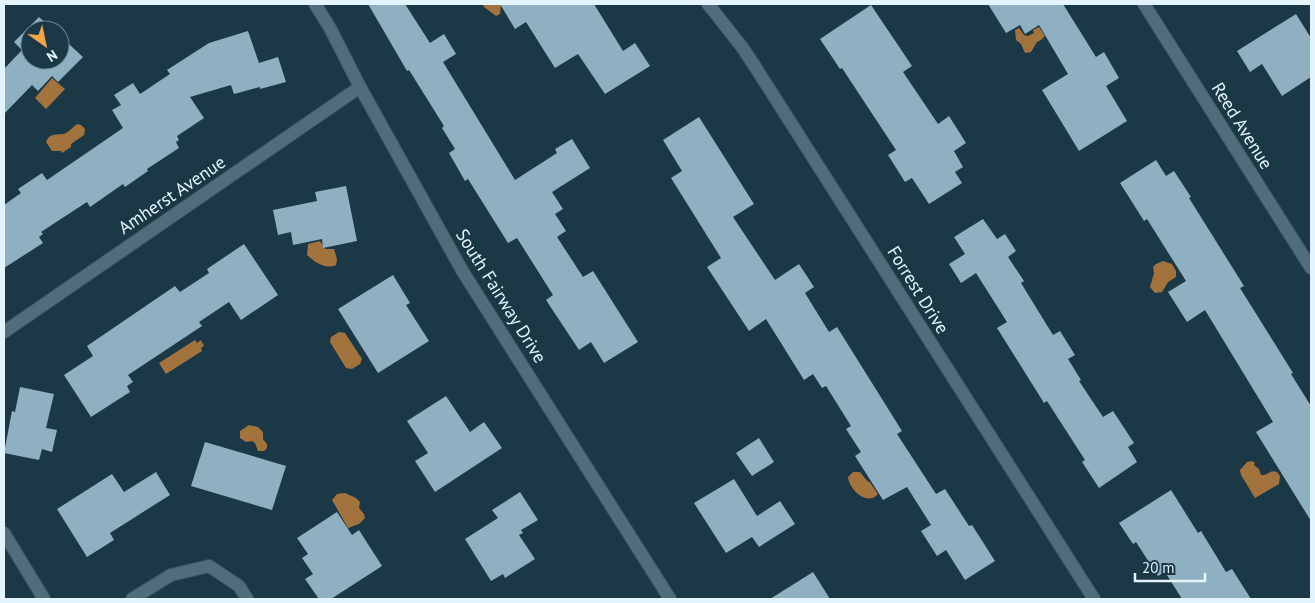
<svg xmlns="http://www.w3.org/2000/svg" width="1315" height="603" font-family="'PT Sans',sans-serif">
<rect width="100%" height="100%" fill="#1a3845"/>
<g fill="#a3733e">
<path d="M 483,4 L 501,4 L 500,14 L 496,16 L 484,7 Z"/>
<path d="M 1039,27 L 1045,36 L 1041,40 L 1037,42 L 1031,52 L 1025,53 L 1021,44 L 1016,40 L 1015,30 L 1019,28 L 1024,35 L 1028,36 L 1034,33 L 1033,30 Z"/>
<path d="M 52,78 L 65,89 L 46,109 L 35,98 Z"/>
<path d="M 77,124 L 81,125 L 85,129 L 84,135 L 71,144 L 71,147 L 62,153 L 61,151 L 52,151 L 46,142 C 50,133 55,135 63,134 C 68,133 73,127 77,124 Z"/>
<path d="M 320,241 L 325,249 L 334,249 L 337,259 L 336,265 C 326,270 314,262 307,255 L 308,244 Z"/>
<path d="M 1163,261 L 1172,264 L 1176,271 L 1176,277 L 1168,282 L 1162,292 L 1155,293 L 1150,287 L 1154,273 L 1153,267 L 1156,264 Z"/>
<path d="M 339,332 L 345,333 L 362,359 L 360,364 L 352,369 L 346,368 L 330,342 L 331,337 Z"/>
<path d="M 195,340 L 197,343 L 201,340 L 204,346 L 201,348 L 202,351 L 166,374 L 159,363 Z"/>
<path d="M 249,425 L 258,427 L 263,432 L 263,439 L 267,444 L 267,448 L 264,451 L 258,451 L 255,443 L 252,441 L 246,442 L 240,438 L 240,431 Z"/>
<path d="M 1252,461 L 1255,463 L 1254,465 L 1259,469 L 1261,475 L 1264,475 C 1270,473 1270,470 1277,472 L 1280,476 L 1279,484 L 1255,498 L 1241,475 L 1240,470 L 1247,462 Z"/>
<path d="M 853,472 L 860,472 L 868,482 L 869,481 L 878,494 C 867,507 849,489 848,477 Z"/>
<path d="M 345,493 L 356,498 L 360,502 L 359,508 L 364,514 L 365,518 L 359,524 L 348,528 L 332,500 L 337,494 Z"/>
</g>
<g fill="#8fb0c0">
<path d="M 368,4 L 405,4 L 430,43 L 444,34 L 456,54 L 443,62 L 515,180 L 557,153 L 555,149 L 572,139 L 590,168 L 552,192 L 563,209 L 555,214 L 566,231 L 557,237 L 583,277 L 593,271 L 638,342 L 604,363 L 591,342 L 579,350 L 546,300 L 553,295 L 517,238 L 508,243 L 468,179 L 465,181 L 449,153 L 455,149 L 442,128 L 444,126 L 409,70 L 407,71 Z"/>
<path d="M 500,4 L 594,4 L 623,51 L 635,43 L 650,66 L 605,94 L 578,54 L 555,68 L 526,22 L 515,29 Z"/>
<path d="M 988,4 L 1063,4 L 1096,57 L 1104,52 L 1119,78 L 1106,86 L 1127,121 L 1079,151 L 1042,90 L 1068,74 L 1039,25 L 1025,34 L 1020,25 L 1006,33 Z"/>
<path d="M 871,5 L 912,66 L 903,72 L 938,124 L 949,116 L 966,143 L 954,151 L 963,167 L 955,172 L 962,183 L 929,204 L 912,178 L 905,182 L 888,155 L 896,150 L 842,68 L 840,69 L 820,39 Z"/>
<path d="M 1296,14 L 1311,38 L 1311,77 L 1282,96 L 1262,64 L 1250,72 L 1237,51 Z"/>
<path d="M 39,17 L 53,30 L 30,30 L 30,60 L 60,60 L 60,36 L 83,57 L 58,82 L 52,76 L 38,91 L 32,85 L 4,114 L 4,69 L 22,50 L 14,42 Z"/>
<path d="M 248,31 L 259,63 L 278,57 L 286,82 L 260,89 L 260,87 L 234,94 L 231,85 L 190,97 L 204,118 L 177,136 L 179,140 L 176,142 L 179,148 L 147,169 L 148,171 L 125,187 L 123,184 L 90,207 L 87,202 L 41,232 L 43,234 L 39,237 L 43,243 L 4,268 L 4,205 L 21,193 L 18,189 L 42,173 L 47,180 L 123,128 L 112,110 L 121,105 L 114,95 L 133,83 L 140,94 L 170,74 L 167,70 L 209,43 Z"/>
<path d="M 699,117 L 754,204 L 733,217 L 775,280 L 799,264 L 814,287 L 805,293 L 829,332 L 837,327 L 902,431 L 897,434 L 936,494 L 945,489 L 969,526 L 972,525 L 995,561 L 965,580 L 946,550 L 937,556 L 921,531 L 931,525 L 907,487 L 883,500 L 855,456 L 861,452 L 846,429 L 851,426 L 826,386 L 822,388 L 813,374 L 804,380 L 766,319 L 749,331 L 707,267 L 721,258 L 671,178 L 682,171 L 663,140 Z"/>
<path d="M 1156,160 L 1166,176 L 1174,171 L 1191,197 L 1189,198 L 1244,286 L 1240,288 L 1293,373 L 1291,374 L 1311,406 L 1311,521 L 1256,432 L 1273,422 L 1205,310 L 1187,322 L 1168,292 L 1186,281 L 1147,219 L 1144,221 L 1120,183 Z"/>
<path d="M 346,186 L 357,241 L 323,248 L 322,239 L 293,245 L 291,232 L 278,235 L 273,210 L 317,201 L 315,192 Z"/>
<path d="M 983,219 L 997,239 L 1005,234 L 1016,251 L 1008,257 L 1024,281 L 1021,283 L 1053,335 L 1060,331 L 1075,355 L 1068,359 L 1081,380 L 1079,381 L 1103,417 L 1113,411 L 1134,443 L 1128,447 L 1137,462 L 1099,488 L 1082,462 L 1085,460 L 1047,401 L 1044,403 L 997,328 L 1007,322 L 976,273 L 961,283 L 949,264 L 965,254 L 954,237 Z"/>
<path d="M 244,244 L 278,295 L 241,320 L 229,302 L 199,322 L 202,326 L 128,375 L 133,382 L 127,386 L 130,392 L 91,417 L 64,375 L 93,356 L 87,346 L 175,286 L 180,292 L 209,273 L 207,269 Z"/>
<path d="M 393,275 L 410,303 L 406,305 L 429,341 L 378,373 L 338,309 Z"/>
<path d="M 20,387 L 54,394 L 46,428 L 57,430 L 52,452 L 42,449 L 39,460 L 4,453 L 12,411 L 15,412 Z"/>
<path d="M 446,396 L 470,432 L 484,422 L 502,448 L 435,492 L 415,461 L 428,453 L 407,421 Z"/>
<path d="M 759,438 L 774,462 L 752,476 L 736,453 Z"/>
<path d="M 205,442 L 286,466 L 272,510 L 191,486 Z"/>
<path d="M 156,472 L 170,495 L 110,533 L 114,540 L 87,557 L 57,509 L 112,474 L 124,492 Z"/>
<path d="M 734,479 L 757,516 L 780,501 L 795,524 L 759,547 L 752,537 L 726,553 L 694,503 Z"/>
<path d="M 1171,490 L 1198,533 L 1201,531 L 1226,572 L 1232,569 L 1251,599 L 1182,599 L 1165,572 L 1158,576 L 1136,542 L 1133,544 L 1119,523 Z"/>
<path d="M 520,492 L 538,520 L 521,530 L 523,533 L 519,535 L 535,559 L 505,578 L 503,574 L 491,581 L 465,539 L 498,518 L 492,510 Z"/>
<path d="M 337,512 L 352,535 L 359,530 L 382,566 L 331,599 L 319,599 L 305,579 L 313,574 L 302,558 L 308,554 L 297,538 Z"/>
<path d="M 813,572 L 830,599 L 770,599 Z"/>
</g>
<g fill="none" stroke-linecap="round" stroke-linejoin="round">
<g stroke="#3a5662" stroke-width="14">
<g id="street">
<path d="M 315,4 L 330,28 L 360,87 L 463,272 L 670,599"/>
<path d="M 708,4 L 742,47 L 754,65 L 1094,599"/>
<path d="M 1144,4 L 1311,268"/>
<path d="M 4,332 L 360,87"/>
<path d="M 4,533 L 44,599"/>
<path d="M 132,599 L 171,575 L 209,566 L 239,586 L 247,599"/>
</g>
</g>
<use href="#street" stroke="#506d7c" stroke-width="12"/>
</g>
<g text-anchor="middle" stroke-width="5" stroke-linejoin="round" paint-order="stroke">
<g font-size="18" fill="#e3f4fd" stroke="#1a3845">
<text transform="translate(1242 126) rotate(58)" y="6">Reed Avenue</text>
<text transform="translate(172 195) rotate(-34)" y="6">Amherst Avenue</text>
<text transform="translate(918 290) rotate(58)" y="6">Forrest Drive</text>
<text transform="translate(501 296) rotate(58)" y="6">South Fairway Drive</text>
</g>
</g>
<rect width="1315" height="603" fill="none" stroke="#e3f4fd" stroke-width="10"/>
<g transform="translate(45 45) rotate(147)"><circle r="24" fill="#1a3845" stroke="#6a838f"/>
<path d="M0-4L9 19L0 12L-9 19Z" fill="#f4a444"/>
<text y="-8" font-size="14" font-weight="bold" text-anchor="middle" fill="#e3f4fd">N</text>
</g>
<path d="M1135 573v8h70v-8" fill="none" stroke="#e3f4fd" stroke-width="2.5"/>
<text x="1142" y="573" font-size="15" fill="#e3f4fd" stroke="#1a3845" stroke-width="4" paint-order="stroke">20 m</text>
</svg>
